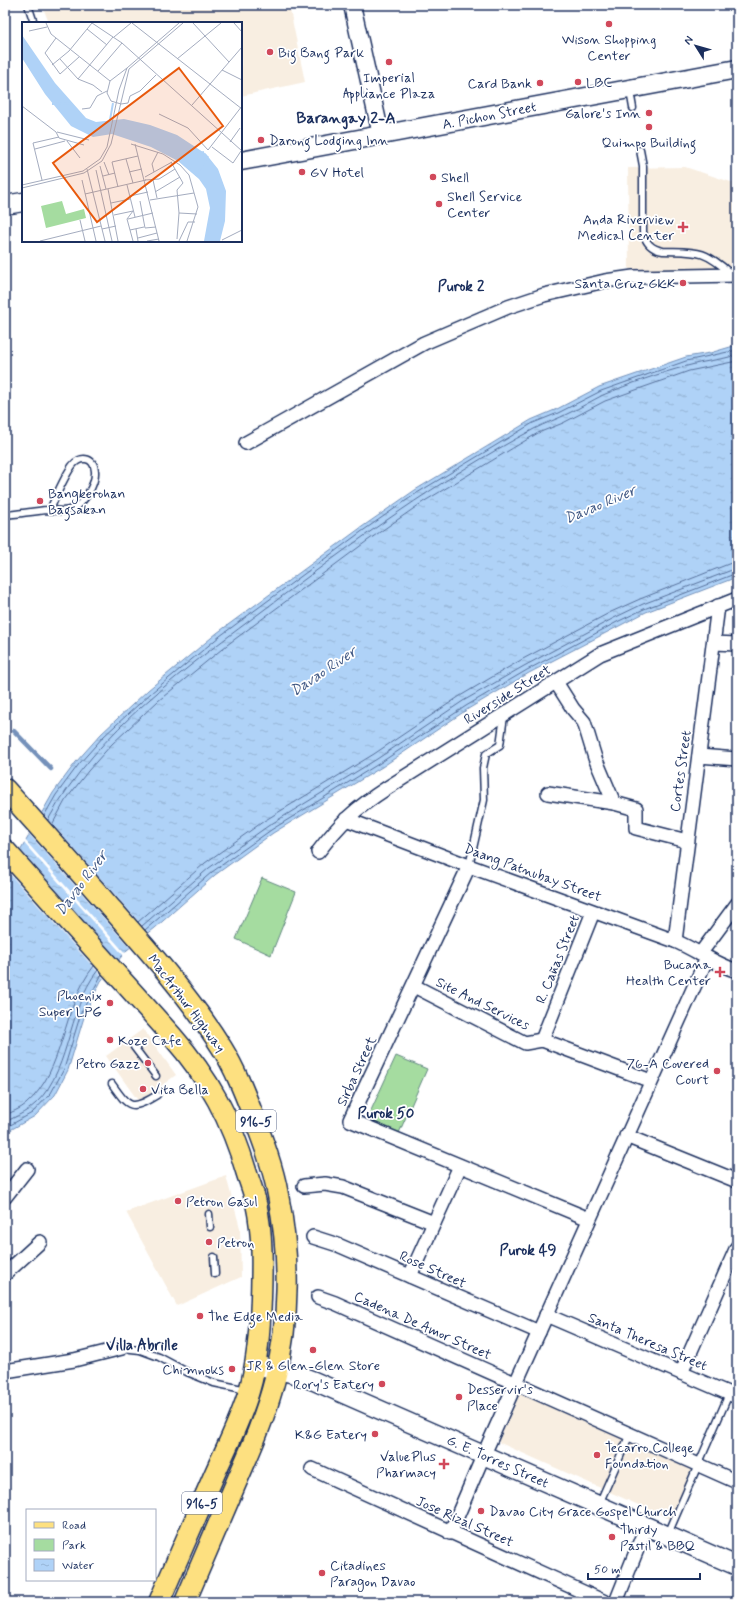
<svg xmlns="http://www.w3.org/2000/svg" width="742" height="1607" font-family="Mynerve,sans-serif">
<defs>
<pattern id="water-ripples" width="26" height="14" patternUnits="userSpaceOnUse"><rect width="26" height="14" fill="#afd2f7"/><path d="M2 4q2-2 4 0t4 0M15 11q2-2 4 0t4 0" fill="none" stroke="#96b5d6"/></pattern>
</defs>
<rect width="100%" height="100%" fill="#fff"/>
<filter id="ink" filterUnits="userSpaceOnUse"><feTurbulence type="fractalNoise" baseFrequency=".025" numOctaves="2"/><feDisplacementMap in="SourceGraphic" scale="8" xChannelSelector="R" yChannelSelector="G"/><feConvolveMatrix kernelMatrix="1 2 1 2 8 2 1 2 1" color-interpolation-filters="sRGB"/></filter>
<g filter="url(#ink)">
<g fill="#f8eee1">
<path d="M 42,5 L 289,5 L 305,82 L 241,96 L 241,23 L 49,23 Z"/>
<path d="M 685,167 L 737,184 L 737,269 L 629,270 L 628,168 Z"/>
<path d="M 143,1029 L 176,1075 L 139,1102 L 106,1056 Z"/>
<path d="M 226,1176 L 240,1228 L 241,1277 L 177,1306 L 126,1212 Z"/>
<path d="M 522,1389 L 696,1467 L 672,1520 L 498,1442 Z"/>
</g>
<g fill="#a5dca0" stroke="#60867f">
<path d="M 262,878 L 296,892 L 271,955 L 236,939 Z"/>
<path d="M 396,1056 L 427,1069 L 399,1133 L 367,1119 Z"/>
</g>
<path fill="url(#water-ripples)" stroke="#7491ba" d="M 737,345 L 737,577 L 646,612 L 529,673 L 468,709 L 382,767 L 273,833 L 215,875 L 155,928 L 127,950 L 101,981 L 93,997 L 85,1014 L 68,1070 L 55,1095 L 35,1116 L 5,1133 L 5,878 L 53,793 L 76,762 L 101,734 L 148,690 L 217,633 L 359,529 L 415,490 L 531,420 L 557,409 L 599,387 L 686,357 L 710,353 Z"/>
<g fill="#fff">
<path d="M 40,810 L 150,934 L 131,949 L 28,833 Z"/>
<path d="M 24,839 L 126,954 L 124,956 L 23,842 Z"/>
<path d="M 19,848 L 120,961 L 105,980 L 7,871 Z"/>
</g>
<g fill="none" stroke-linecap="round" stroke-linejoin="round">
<g stroke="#56709b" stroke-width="1">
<path d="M 44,816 L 56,795 L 79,764 L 104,736 L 151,693 L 220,636 L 361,532 L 417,493 L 533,423 L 558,413 L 601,391 L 686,361 L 737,350"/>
<path d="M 48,820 C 98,729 188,667 269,606 C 354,542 440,479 534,429 C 545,423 558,419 569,413 C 580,408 591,401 603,395 C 629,384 660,373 687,366 C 703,361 721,360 737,355"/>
<path d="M 52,825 L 65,801 L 88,771 L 112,744 L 158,701 L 227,645 L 367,541 L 423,502 L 538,433 L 563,423 L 605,401 L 689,371 L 737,361"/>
<path d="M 138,922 L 205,863 L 264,821 L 374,754 L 460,696 L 521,660 L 611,612 L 640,599 L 731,563 L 737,562"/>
<path d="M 142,926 L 209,868 L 268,826 L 377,759 L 463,701 L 524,666 L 614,618 L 643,604 L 737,568"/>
<path d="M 145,930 L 212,872 L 271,830 L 380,763 L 466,706 L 527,670 L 617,622 L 644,609 L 737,573"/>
<path d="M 5,1115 C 12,1112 20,1109 26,1104 C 66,1070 61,1007 94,966"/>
<path d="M 5,1122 C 13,1118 22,1114 29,1109 C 72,1077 65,1011 98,970"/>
<path d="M 5,1128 L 32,1113 L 51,1093 L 64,1069 L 81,1013 L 102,974"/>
</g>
<path stroke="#7491ba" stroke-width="4.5" d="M 14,731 L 51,769"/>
<path stroke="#405884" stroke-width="1" stroke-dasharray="5 4" stroke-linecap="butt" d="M 734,560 L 734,544 L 737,538"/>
<g stroke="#1b2f5e" stroke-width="9">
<g id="service">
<path d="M 28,5 L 34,23"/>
<path d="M 630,91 L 633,108"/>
<path d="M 640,150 L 643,166 L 643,232 C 646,243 651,249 663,251 C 697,252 703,249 730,273"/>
<path d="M 5,515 C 19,514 33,511 48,510 C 56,510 64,513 72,509 C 84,503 96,485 95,471 C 94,456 79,456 72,466 C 63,479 56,496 50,510"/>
<path d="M 469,866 L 484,800 L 483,768 L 486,754 L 500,745 L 504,716"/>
<path d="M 134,1047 L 156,1076"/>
<path d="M 112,1084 C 129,1108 131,1111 157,1095"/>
<path d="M 209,1214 L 210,1227"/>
<path d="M 214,1257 L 215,1274"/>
<path d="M 122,1348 L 140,1350 L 159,1357 L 187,1372 L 214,1383 L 247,1390"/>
<path d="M 599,1504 L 630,1434"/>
<path d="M 668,1534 L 729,1394"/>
</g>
</g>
<g stroke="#1b2f5e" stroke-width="16">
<g id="minor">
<path d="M 246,443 L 424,343 L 508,307 L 544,295 L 605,281 L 633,277 L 737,275"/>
<path d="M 714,643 L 737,644"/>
<path d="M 556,682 L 573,709 L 584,722 L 595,758 L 614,803 L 636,809 L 636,828 L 687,841"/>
<path d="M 699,756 L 737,759"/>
<path d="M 548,793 L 614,803"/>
<path d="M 346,819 L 469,866 L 675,941 C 696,950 715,964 737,971"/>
<path d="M 318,852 C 340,823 356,808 387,788 L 600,654 L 737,599"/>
<path d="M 469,866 L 350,1120 L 589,1219"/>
<path d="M 675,941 L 718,606"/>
<path d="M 700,954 L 737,904"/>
<path d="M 414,986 L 525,1043 L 542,1040 L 651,1081"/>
<path d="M 542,1040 L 593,912"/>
<path d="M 626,1136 L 737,1181"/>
<path d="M 304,1186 L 325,1184 L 343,1187 L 434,1223"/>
<path d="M 5,1197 L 27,1169"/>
<path d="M 313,1237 L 338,1245 L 539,1332"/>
<path d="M 5,1274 L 40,1242"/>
<path d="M 410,1276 L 460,1166"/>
<path d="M 318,1297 L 335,1303 L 737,1482"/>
<path d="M 546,1315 L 737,1397"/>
<path d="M 5,1371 L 74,1360 L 122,1348"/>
<path d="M 681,1373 L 737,1247"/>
<path d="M 312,1469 L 605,1602"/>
<path d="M 450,1533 L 484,1454 L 707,958"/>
<path d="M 616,1602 L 646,1527"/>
</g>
</g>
<g stroke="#1b2f5e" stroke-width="19">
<path id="tertiary" d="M 352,5 L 381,135"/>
</g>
<g stroke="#1b2f5e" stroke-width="21">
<g id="secondary">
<path d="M 241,161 L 737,69"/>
<path d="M 5,205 L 23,202"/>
<path d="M 255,1365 L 295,1374 L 314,1381 L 737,1566"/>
</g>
</g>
<g stroke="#1b2f5e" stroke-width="23">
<g id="primary">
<path d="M 5,789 C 40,828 75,867 110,907 C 149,951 190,997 222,1048 C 235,1069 244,1092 253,1115 C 263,1141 273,1167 278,1195 C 290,1254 290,1320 275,1379 C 266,1415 251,1449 236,1483 C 219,1522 202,1562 185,1602"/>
<path d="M 5,850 L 172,1036 C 209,1078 231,1119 247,1174 C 250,1183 254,1193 256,1203 C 263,1234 262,1266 261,1298 C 260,1329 258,1361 249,1391 C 241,1419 227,1446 215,1473 C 196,1516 178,1559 159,1602"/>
</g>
</g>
<use href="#service" stroke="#fff" stroke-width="6"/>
<use href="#minor" stroke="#fff" stroke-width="13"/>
<use href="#tertiary" stroke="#fff" stroke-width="16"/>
<use href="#secondary" stroke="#fff" stroke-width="18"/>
<use href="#primary" stroke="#fde080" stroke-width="20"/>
</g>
</g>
<g fill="#d1495b" stroke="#fff" stroke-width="1.5">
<circle cx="609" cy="24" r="4"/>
<circle cx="270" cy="52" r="4"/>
<circle cx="389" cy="62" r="4"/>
<circle cx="578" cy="82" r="4"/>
<circle cx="540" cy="83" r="4"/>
<circle cx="649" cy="113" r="4"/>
<circle cx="649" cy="127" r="4"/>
<circle cx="261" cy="140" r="4"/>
<circle cx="302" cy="172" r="4"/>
<circle cx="433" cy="177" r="4"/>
<circle cx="439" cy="204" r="4"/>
<path d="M681 221h4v4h4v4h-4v4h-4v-4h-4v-4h4z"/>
<circle cx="683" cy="283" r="4"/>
<circle cx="40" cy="501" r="4"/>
<path d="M718 966h4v4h4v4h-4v4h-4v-4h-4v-4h4z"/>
<circle cx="110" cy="1003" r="4"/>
<circle cx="110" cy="1040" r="4"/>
<circle cx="148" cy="1063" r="4"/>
<circle cx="717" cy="1071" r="4"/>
<circle cx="143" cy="1089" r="4"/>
<circle cx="178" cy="1201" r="4"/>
<circle cx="209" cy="1242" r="4"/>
<circle cx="200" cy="1316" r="4"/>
<circle cx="313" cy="1350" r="4"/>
<circle cx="232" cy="1369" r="4"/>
<circle cx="382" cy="1384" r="4"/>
<circle cx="459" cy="1397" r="4"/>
<circle cx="375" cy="1434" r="4"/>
<circle cx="597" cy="1455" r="4"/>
<path d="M442 1458h4v4h4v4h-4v4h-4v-4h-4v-4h4z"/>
<circle cx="481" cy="1511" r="4"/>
<circle cx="612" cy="1537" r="4"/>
<circle cx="322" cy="1573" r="4"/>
</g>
<g text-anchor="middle" stroke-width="3.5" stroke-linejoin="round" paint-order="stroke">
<g fill="#fff" stroke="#5f6d8e" stroke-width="1">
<rect x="236" y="1110" width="40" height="22" rx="3"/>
<rect x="182" y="1492" width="40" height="22" rx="3"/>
</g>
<g font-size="13" font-weight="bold" fill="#1b2f5e">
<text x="256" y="1126">916-5</text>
<text x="202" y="1508">916-5</text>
</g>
<g font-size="14" fill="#1b2f5e" stroke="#fff" text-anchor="start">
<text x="609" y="44" text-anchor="middle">Wison Shopping<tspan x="609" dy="16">Center</tspan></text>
<text x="278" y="57">Big Bang Park</text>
<text x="389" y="82" text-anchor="middle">Imperial<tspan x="389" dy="16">Appliance Plaza</tspan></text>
<text x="586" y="87">LBC</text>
<text x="532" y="88" text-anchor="end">Card Bank</text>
<text x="641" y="118" text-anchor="end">Galore's Inn</text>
<text x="269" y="145">Darong Lodging Inn</text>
<text x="649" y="147" text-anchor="middle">Quimpo Building</text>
<text x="310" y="177">GV Hotel</text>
<text x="441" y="182">Shell</text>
<text x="447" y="201">Shell Service<tspan x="447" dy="16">Center</tspan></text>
<text x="674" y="224" text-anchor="end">Anda Riverview<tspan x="674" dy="16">Medical Center</tspan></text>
<text x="675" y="288" text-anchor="end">Santa Cruz GKK</text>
<text x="48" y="498">Bangkerohan<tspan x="48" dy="16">Bagsakan</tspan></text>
<text x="711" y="969" text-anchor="end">Bucana<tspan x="711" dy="16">Health Center</tspan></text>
<text x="102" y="1000" text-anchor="end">Phoenix<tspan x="102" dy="16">Super LPG</tspan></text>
<text x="118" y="1045">Koze Cafe</text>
<text x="140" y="1068" text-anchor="end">Petro Gazz</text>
<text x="709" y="1068" text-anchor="end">76-A Covered<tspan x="709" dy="16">Court</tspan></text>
<text x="151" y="1094">Vita Bella</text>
<text x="186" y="1206">Petron Gasul</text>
<text x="217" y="1247">Petron</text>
<text x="208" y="1321">The Edge Media</text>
<text x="313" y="1370" text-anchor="middle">JR &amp; Glen-Glen Store</text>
<text x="224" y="1374" text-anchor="end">Chimnoks</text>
<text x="374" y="1389" text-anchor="end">Rory's Eatery</text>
<text x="467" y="1394">Desservir's<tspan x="467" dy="16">Place</tspan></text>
<text x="367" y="1439" text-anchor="end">K&amp;G Eatery</text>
<text x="605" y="1452">Tecarro College<tspan x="605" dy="16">Foundation</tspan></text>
<text x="436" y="1461" text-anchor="end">ValuePlus<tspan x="436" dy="16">Pharmacy</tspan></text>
<text x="489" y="1516">Davao City Grace Gospel Church</text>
<text x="620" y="1534">Thirdy<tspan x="620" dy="16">Pastil &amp; BBQ</tspan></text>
<text x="330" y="1570">Citadines<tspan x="330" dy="16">Paragon Davao</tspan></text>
</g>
<g font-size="14" fill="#1b2f5e" stroke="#fff">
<text transform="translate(489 115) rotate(-11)" y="5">A. Pichon Street</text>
<text transform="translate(507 694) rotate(-32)" y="5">Riverside Street</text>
<text transform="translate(680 771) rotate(-82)" y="5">Cortes Street</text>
<text transform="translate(533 872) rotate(20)" y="5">Daang Patnubay Street</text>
<text transform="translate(557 959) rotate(-68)" y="5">R. Cañas Street</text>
<text transform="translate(187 1003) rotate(53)" y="5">MacArthur Highway</text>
<text transform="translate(483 1003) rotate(26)" y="5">Site And Services</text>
<text transform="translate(356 1071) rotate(-65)" y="5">Sirba Street</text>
<text transform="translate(433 1269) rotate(24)" y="5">Rose Street</text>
<text transform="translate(423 1325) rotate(24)" y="5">Cadena De Amor Street</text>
<text transform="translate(648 1341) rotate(23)" y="5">Santa Theresa Street</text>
<text transform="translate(498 1461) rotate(24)" y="5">G. E. Torres Street</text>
<text transform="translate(465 1521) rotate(24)" y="5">Jose Rizal Street</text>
</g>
<g font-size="15" font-weight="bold" fill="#1b2f5e" stroke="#fff">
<text x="461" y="291">Purok 2</text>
<text x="386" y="1118">Purok 50</text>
<text x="528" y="1255">Purok 49</text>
<text x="142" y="1350">Villa Abrille</text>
</g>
<g font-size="15" font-style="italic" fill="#405884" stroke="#fff">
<text transform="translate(600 504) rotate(-23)" y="5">Davao River</text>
<text transform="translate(323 671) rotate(-34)" y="5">Davao River</text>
<text transform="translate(81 883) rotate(-53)" y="5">Davao River</text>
</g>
<g font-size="16" font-weight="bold" fill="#1b2f5e" stroke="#fff">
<text x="346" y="123">Barangay 2-A</text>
</g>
</g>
<g transform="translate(22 22)">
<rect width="220" height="220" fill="#fff"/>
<path d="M 40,179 L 44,192 L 62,187 L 64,196 L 24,206 L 19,184 Z" fill="#a5dca0"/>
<path d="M 0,13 L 33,61 L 64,96 L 74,100 L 102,97 L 128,103 L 155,113 L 184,132 L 196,147 L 204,169 L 203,199 L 198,219 L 182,219 L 188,186 L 184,167 L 177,157 L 156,139 L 129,125 L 90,112 L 71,115 L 49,104 L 23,72 L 0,36 Z" fill="#afd2f7"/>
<path fill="none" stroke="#afd2f7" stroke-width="2" d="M 30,82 L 49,81M 88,98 L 91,81M 156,137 L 182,130M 166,147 L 184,132M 174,154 L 186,134"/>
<path fill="none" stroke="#a4acbf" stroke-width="1" d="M 24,1 L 29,12 L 88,59M 70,1 L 100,21 L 220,129M 110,1 L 220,87M 171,1 L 207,40M 212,1 L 220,10M 65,7 L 85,23M 7,9 L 25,5M 92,15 L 109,1M 34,16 L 23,31 L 38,52 L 57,35M 38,37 L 56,57 L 71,63 L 80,70M 155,37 L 199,1M 30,43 L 47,29 L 70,1M 105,46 L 88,59 L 85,71 L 89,79 L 99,82 L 106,81 L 108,74M 200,48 L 220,58M 76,49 L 100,21M 56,57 L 91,15M 108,74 L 118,69 L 134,53M 170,83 L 220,25M 0,84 L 34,110 L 37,116 L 62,123M 60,87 L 68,86 L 75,74 L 85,69M 137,92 L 166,106 L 186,128 L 220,84M 35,110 L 67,118M 45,119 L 58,136M 208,120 L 218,106M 109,122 L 141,132 L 158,143 L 167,153 L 176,185 L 165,219M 113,122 L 137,219M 190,125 L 211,141 L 219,129M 13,127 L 43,119M 104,137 L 111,161M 82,140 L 87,153M 149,140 L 161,161 L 155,168 L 157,191 L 155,217M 78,144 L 84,167M 65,147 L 83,219M 74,148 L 90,219M 107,150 L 120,147M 132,150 L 130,142 L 136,130M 81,154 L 93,151M 123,155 L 150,140M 20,158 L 11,121 L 37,115M 60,158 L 74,219M 123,158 L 137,157 L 153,147M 131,158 L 135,176M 0,163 L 61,149 L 78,137 L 85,125 L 97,68 L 105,46 L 157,1M 105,163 L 113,195M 96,165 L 90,140 L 116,134M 0,166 L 62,151 L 80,139 L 89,122 L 107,47 L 161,1M 86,167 L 96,219M 133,170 L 158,155M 63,172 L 124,158M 108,174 L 126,170M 128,178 L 172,171M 118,179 L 123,206 L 134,205M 89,181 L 108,177M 157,191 L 175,192M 92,193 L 111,189M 106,197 L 131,191M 58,198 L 63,219M 80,207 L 94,204M 114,207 L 116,219M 108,208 L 122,205M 116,216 L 135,211M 200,218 L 220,208M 18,219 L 79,204M 111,219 L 105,197 L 111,189M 125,219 L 137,217M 157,219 L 166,200 L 173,200"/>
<path fill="#e8590c" fill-opacity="0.15" stroke="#e8590c" stroke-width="2" d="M 157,46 L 201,104 L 75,200 L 31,141 Z"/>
<rect width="220" height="220" fill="none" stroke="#1b2f5e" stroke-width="2"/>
</g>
<rect width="742" height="1607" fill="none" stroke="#fff" stroke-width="20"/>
<rect x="10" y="10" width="722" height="1587" fill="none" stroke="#1b2f5e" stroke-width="1.5" filter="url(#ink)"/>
<rect x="26" y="1509" width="130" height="72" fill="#ffffff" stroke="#a4acbf"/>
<rect x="34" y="1522" width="20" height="6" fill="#fde080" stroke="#a4acbf"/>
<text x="62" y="1529" font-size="12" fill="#1b2f5e">Road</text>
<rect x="34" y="1539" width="20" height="12" fill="#a5dca0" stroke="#a4acbf"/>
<text x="62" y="1549" font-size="12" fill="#1b2f5e">Park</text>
<rect x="34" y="1559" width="20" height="12" fill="url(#water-ripples)" stroke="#a4acbf"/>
<text x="62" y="1569" font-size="12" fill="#1b2f5e">Water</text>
<g transform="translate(696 46) rotate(307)" stroke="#ffffff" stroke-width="3" paint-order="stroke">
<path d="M0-3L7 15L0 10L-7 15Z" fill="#1b2f5e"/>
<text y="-6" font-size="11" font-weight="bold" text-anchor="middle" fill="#1b2f5e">N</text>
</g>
<path d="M588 1573v6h112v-6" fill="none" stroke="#1b2f5e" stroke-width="2"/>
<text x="594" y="1573" font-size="12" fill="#1b2f5e" stroke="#ffffff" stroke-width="3" paint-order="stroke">50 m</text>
</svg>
